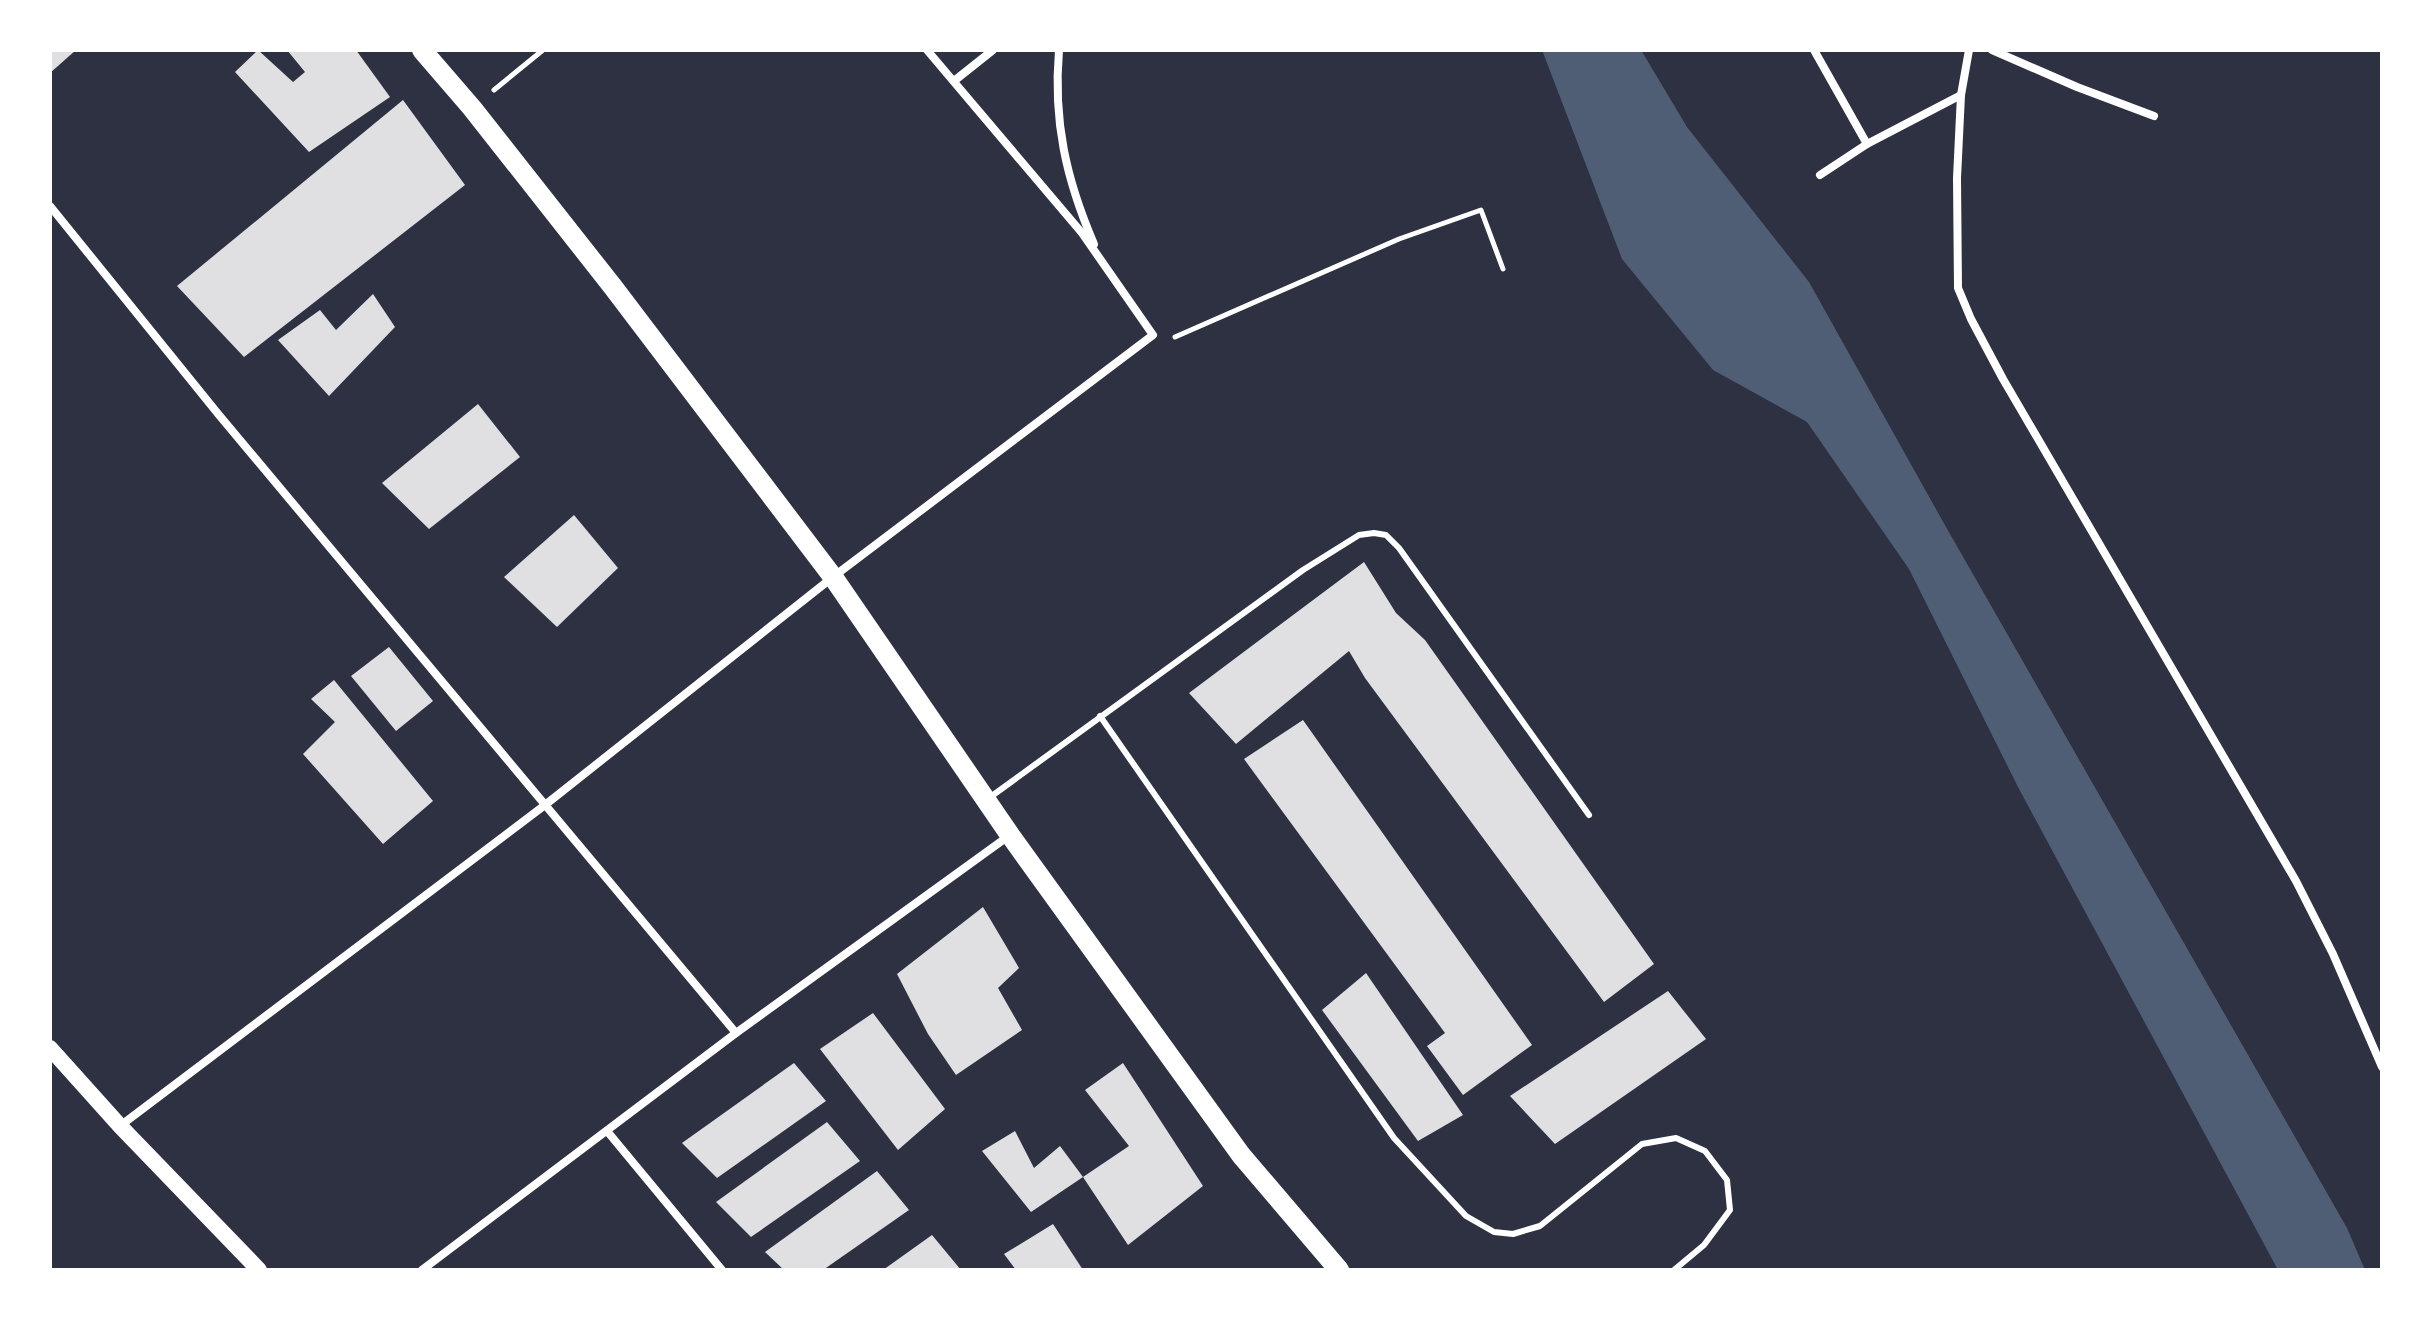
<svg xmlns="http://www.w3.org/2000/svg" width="2432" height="1320" font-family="Poppins,sans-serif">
<rect width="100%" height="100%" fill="#2d3142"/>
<path fill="#4f5d75" d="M 1542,50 L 1641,50 L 1687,127 L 1809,282 L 1946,527 L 2347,1228 L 2365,1270 L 2278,1270 L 2018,787 L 1909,569 L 1807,422 L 1713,370 L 1622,259 Z"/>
<g fill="#e0e0e3">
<path d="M 50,50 L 76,50 L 50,73 Z"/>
<path d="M 258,50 L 293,82 L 305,72 L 287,50 L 356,50 L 390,97 L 309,152 L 235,72 Z"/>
<path d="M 403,100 L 465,185 L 244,357 L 177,286 Z"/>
<path d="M 373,294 L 395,327 L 329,396 L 278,340 L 320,310 L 336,330 Z"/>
<path d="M 478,404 L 520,457 L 429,529 L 382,483 Z"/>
<path d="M 574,515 L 618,568 L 557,627 L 504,577 Z"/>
<path d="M 1364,562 L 1396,613 L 1425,640 L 1654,964 L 1604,1002 L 1365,678 L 1349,651 L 1236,744 L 1189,693 Z"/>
<path d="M 389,647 L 433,701 L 396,731 L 351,676 Z"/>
<path d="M 334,680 L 433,801 L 383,844 L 303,754 L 335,722 L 311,699 Z"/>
<path d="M 1303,720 L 1532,1045 L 1463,1095 L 1427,1046 L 1445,1033 L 1244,759 Z"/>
<path d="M 983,907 L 1019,968 L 998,988 L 1022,1030 L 956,1075 L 928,1034 L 897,974 Z"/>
<path d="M 1366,973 L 1463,1115 L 1418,1141 L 1322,1010 Z"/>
<path d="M 1668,991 L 1706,1039 L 1555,1144 L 1510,1096 Z"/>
<path d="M 873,1013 L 945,1109 L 898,1150 L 820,1049 Z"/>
<path d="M 794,1063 L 826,1101 L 717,1178 L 682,1143 Z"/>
<path d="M 1123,1063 L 1203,1186 L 1128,1245 L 1083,1177 L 1129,1146 L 1085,1090 Z"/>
<path d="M 827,1122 L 860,1161 L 751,1237 L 716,1202 Z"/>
<path d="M 1015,1131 L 1034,1168 L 1060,1146 L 1083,1177 L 1031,1212 L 982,1151 Z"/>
<path d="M 877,1171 L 909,1210 L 823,1270 L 784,1270 L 765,1252 Z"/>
<path d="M 1053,1224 L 1083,1270 L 1016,1270 L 1004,1254 Z"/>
<path d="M 932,1235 L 961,1270 L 883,1270 Z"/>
</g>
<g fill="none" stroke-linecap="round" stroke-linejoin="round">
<g stroke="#fff" stroke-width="5">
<path d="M 494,90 L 543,50"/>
<path d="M 1175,337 L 1399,239 L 1481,210 L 1503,269"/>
</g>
<g stroke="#fff" stroke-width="6">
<path d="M 1100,716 L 1394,1138 L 1466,1216 L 1494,1232 L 1513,1234 L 1540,1226 L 1642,1144 L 1676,1138 L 1705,1151 L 1727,1180 L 1730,1210 L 1704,1245 L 1674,1270"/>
<path d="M 989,798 L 1303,570 L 1359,535 L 1374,533 L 1386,535 L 1399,548 L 1589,815"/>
</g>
<g stroke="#fff" stroke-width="8">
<path d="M 1059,50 C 1053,121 1066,179 1094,244"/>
<path d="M 1814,50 L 1867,144"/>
<path d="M 1969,50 L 1961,95 L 1957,178 L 1958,288 L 1971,319 L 2003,379 L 2296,881 L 2333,954 L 2382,1067"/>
<path d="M 1992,50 L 2077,87 L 2154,116"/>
<path d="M 954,81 L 993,50"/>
<path d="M 1820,175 L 1867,144 L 1961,95"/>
<path d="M 50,206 L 219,415 L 736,1033"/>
<path d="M 120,1126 L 545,805 L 833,577 L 1153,335 L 1082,233 L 927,50"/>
<path d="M 607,1131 L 722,1270"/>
<path d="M 422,1270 L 736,1033 L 1010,835"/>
</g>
<path stroke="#fff" stroke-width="16" d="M 50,1048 L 120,1126 L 259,1270"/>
<path stroke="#fff" stroke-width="20" d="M 422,50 L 472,108 L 613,287 L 833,577 L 1010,835 L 1241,1155 L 1339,1270"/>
</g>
<rect width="2432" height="1320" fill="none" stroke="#ffffff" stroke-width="104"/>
</svg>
